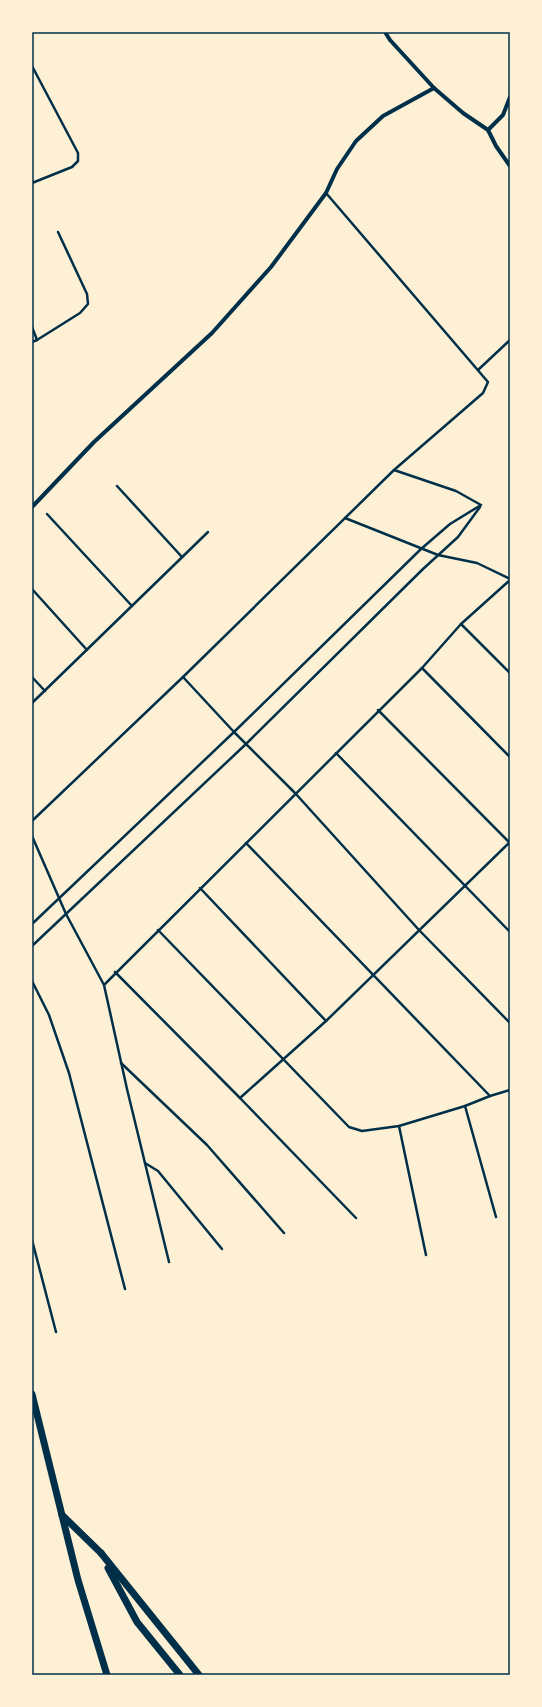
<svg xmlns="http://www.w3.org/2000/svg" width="542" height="1707" font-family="'PT Sans Narrow',sans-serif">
<rect width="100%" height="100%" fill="#fdf0d5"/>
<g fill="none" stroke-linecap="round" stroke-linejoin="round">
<g stroke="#003049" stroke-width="2.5">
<path d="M 32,66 L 78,153 L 78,161 L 72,167 L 32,183"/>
<path d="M 32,327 L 37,340"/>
<path d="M 32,342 L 37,340 L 80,313 L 88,304 L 87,294 L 58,232"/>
<path d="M 478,370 L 510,340"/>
<path d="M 117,486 L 182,557"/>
<path d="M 47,514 L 132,606"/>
<path d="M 345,518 L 438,555 L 477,563 L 510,579"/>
<path d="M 32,589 L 87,650"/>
<path d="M 461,624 L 510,673"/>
<path d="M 422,668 L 510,757"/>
<path d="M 32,677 L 45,691"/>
<path d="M 183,677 L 234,732 L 295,793 L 419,930 L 510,1023"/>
<path d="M 32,703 L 208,532"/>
<path d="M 378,710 L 510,843"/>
<path d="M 336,753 L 510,932"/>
<path d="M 32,821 L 183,677 L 394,470 L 483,393 L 488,382 L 326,193"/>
<path d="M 32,836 L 66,914 L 104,985"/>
<path d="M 246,843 L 490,1096"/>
<path d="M 200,888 L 326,1021"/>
<path d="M 32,924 L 234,732 L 421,549 L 450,524 L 481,505 L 456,491 L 394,470"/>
<path d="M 158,930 L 349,1127 L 362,1131 L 399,1126 L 465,1106 L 490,1096 L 510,1090"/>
<path d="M 32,946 L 246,744 L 423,569 L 458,537 L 480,507"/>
<path d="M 115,972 L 240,1098 L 326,1021 L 510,842"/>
<path d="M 32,981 L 49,1015 L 69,1073 L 125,1289"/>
<path d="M 121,1063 L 207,1145 L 284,1233"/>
<path d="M 240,1098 L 356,1218"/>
<path d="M 465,1106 L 496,1217"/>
<path d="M 399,1126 L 426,1255"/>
<path d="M 145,1163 L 158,1171 L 222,1249"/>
<path d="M 32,1240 L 56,1332"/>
<path d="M 169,1262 L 127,1089 L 104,985 L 422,668 L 461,624 L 510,580"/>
</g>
<g stroke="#003049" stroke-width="4">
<path d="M 385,32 L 390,40 L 434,88 L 463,113 L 488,130 L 496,146 L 510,166"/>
<path d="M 488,130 L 503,115 L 510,97"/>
<path d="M 32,507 L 94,442 L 212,333 L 271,267 L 326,193 L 337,169 L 356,141 L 383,116 L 434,88"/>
</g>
<g stroke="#003049" stroke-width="7">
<path d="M 32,1394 L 78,1580 L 107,1675"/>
<path d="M 62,1515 L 101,1553"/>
</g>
<g stroke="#003049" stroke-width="7">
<path d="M 101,1553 L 199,1675"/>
<path d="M 108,1568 L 137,1622 L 180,1675"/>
</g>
</g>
<rect width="542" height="1707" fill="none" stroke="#fdf0d5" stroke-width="66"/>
<rect x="33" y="33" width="476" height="1641" fill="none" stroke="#003049" stroke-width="1.5"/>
</svg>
